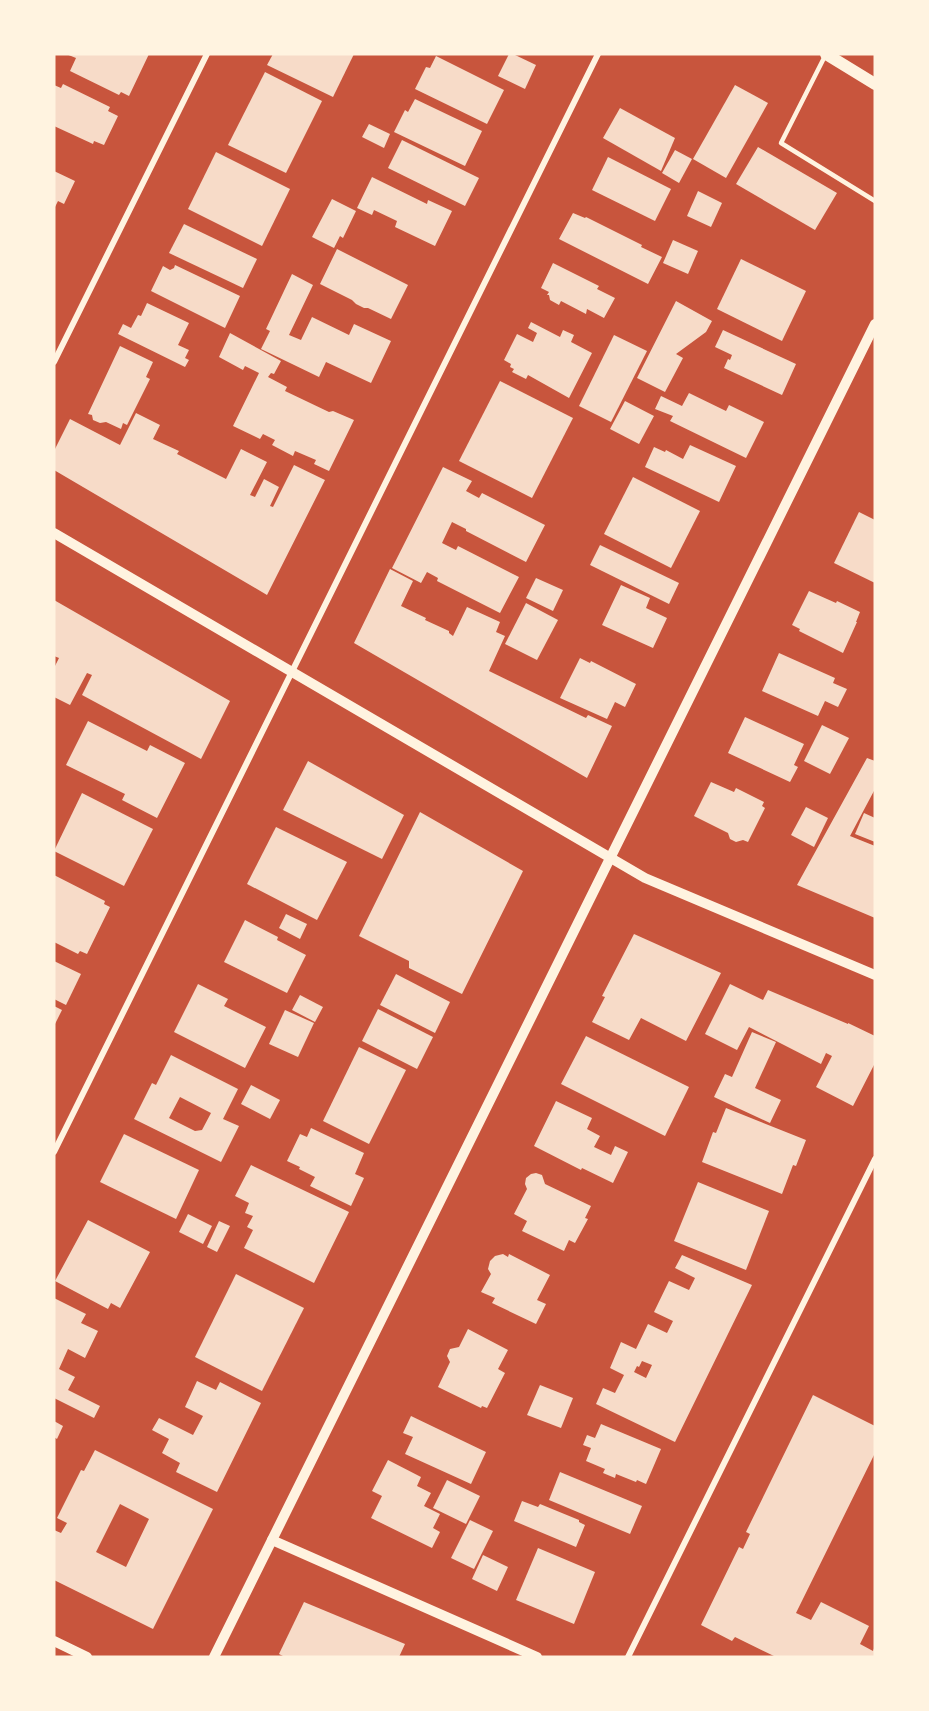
<svg xmlns="http://www.w3.org/2000/svg" width="929" height="1711" font-family="Ubuntu,sans-serif">
<rect width="100%" height="100%" fill="#c8553d"/>
<g fill="#f7dbc8" fill-rule="evenodd">
<path d="M 66,54 L 149,54 L 129,96 L 121,92 L 119,95 L 70,71 L 76,58 Z"/>
<path d="M 273,54 L 354,54 L 333,97 L 267,65 Z"/>
<path d="M 509,54 L 513,54 L 536,65 L 525,89 L 498,76 Z"/>
<path d="M 436,56 L 504,90 L 487,124 L 415,89 L 426,67 L 430,68 Z"/>
<path d="M 265,72 L 322,101 L 286,173 L 228,145 Z"/>
<path d="M 63,84 L 110,107 L 108,111 L 118,116 L 104,145 L 94,141 L 93,144 L 54,126 L 54,85 L 61,88 Z"/>
<path d="M 735,85 L 768,103 L 726,178 L 693,159 Z"/>
<path d="M 415,99 L 482,131 L 465,166 L 394,132 L 405,110 L 408,112 Z"/>
<path d="M 620,108 L 675,138 L 661,171 L 603,138 Z"/>
<path d="M 369,124 L 390,134 L 384,148 L 362,137 Z"/>
<path d="M 402,140 L 479,178 L 465,206 L 388,168 Z"/>
<path d="M 758,147 L 837,193 L 815,230 L 736,184 Z"/>
<path d="M 675,150 L 692,159 L 679,183 L 662,173 Z"/>
<path d="M 216,152 L 290,189 L 262,246 L 188,209 Z"/>
<path d="M 608,157 L 671,189 L 655,221 L 592,190 Z"/>
<path d="M 54,171 L 75,181 L 64,204 L 58,201 L 54,209 Z"/>
<path d="M 372,177 L 427,204 L 428,200 L 452,211 L 435,246 L 395,227 L 397,221 L 374,210 L 372,215 L 357,208 Z"/>
<path d="M 698,191 L 722,203 L 711,227 L 687,216 Z"/>
<path d="M 332,199 L 356,211 L 343,238 L 340,236 L 334,248 L 312,237 Z"/>
<path d="M 573,213 L 585,218 L 586,217 L 642,245 L 641,247 L 662,257 L 648,284 L 559,239 Z"/>
<path d="M 184,224 L 257,259 L 243,288 L 169,253 Z"/>
<path d="M 673,240 L 698,251 L 688,274 L 663,263 Z"/>
<path d="M 337,249 L 408,285 L 391,319 L 368,308 L 364,308 L 356,304 L 352,300 L 320,284 Z"/>
<path d="M 741,259 L 806,291 L 782,341 L 717,309 Z"/>
<path d="M 553,263 L 599,286 L 597,289 L 615,298 L 604,318 L 587,309 L 586,314 L 561,301 L 559,305 L 550,300 L 549,295 L 547,295 L 549,292 L 541,288 Z"/>
<path d="M 175,265 L 240,296 L 225,328 L 151,291 L 163,266 L 170,270 L 174,268 Z"/>
<path d="M 292,274 L 313,285 L 289,335 L 301,340 L 312,317 L 349,335 L 354,324 L 391,341 L 371,383 L 326,362 L 319,377 L 261,349 L 270,331 L 266,329 Z"/>
<path d="M 676,301 L 712,321 L 706,332 L 676,354 L 683,358 L 665,392 L 637,378 Z"/>
<path d="M 147,303 L 189,323 L 178,345 L 189,350 L 185,358 L 189,360 L 185,367 L 118,334 L 123,324 L 131,328 L 138,315 L 141,316 Z"/>
<path d="M 531,322 L 560,337 L 563,330 L 574,335 L 571,342 L 592,353 L 569,398 L 528,375 L 526,379 L 512,372 L 514,369 L 510,367 L 511,364 L 504,360 L 517,334 L 533,342 L 537,333 L 528,328 Z"/>
<path d="M 723,330 L 796,364 L 782,395 L 724,368 L 728,359 L 730,360 L 732,355 L 715,347 Z"/>
<path d="M 230,333 L 281,361 L 274,374 L 271,373 L 268,377 L 287,387 L 285,391 L 329,412 L 333,411 L 354,420 L 329,471 L 314,464 L 316,460 L 295,451 L 293,456 L 272,445 L 275,440 L 263,434 L 260,439 L 233,426 L 259,373 L 245,366 L 243,370 L 219,357 Z"/>
<path d="M 614,335 L 647,351 L 611,422 L 579,406 Z"/>
<path d="M 120,346 L 153,362 L 146,377 L 150,379 L 127,425 L 123,423 L 121,429 L 106,422 L 100,423 L 93,420 L 92,415 L 88,414 Z"/>
<path d="M 500,381 L 573,418 L 532,498 L 459,461 Z"/>
<path d="M 689,393 L 726,411 L 729,405 L 764,422 L 746,458 L 670,421 L 673,416 L 655,409 L 661,396 L 682,406 Z"/>
<path d="M 625,401 L 654,416 L 639,444 L 610,429 Z"/>
<path d="M 136,413 L 160,425 L 153,439 L 179,451 L 177,454 L 226,479 L 241,449 L 267,462 L 250,495 L 255,497 L 264,479 L 279,487 L 270,506 L 273,507 L 294,465 L 325,480 L 267,595 L 54,470 L 54,451 L 70,419 L 120,445 Z"/>
<path d="M 690,445 L 736,466 L 719,502 L 645,467 L 654,447 L 665,452 L 666,450 L 683,459 Z"/>
<path d="M 443,467 L 472,481 L 466,491 L 479,498 L 482,493 L 545,525 L 526,562 L 466,531 L 466,529 L 452,522 L 442,543 L 456,550 L 458,546 L 519,577 L 500,613 L 437,581 L 438,578 L 427,572 L 421,583 L 392,568 Z"/>
<path d="M 633,477 L 700,511 L 671,568 L 604,534 Z"/>
<path d="M 859,512 L 875,520 L 875,583 L 834,563 Z"/>
<path d="M 600,545 L 679,583 L 669,604 L 590,565 Z"/>
<path d="M 390,569 L 413,581 L 401,606 L 426,618 L 425,620 L 449,631 L 449,633 L 453,636 L 467,607 L 500,622 L 496,632 L 505,636 L 489,671 L 586,718 L 588,715 L 612,726 L 587,778 L 354,643 Z"/>
<path d="M 536,578 L 563,590 L 553,611 L 526,598 Z"/>
<path d="M 621,585 L 650,598 L 646,608 L 667,618 L 653,648 L 602,625 Z"/>
<path d="M 809,591 L 836,603 L 837,601 L 860,612 L 856,622 L 857,622 L 843,653 L 799,631 L 800,629 L 792,625 Z"/>
<path d="M 54,600 L 230,701 L 201,759 L 82,695 L 92,675 L 87,673 L 70,705 L 54,697 L 54,668 L 59,658 L 54,656 Z"/>
<path d="M 526,603 L 558,620 L 537,660 L 505,644 Z"/>
<path d="M 779,653 L 835,678 L 833,683 L 847,689 L 838,707 L 825,701 L 818,716 L 762,691 Z"/>
<path d="M 580,658 L 590,663 L 591,661 L 636,684 L 625,707 L 615,702 L 607,719 L 560,698 Z"/>
<path d="M 745,717 L 804,744 L 794,765 L 798,767 L 790,782 L 728,753 Z"/>
<path d="M 88,721 L 147,751 L 150,745 L 185,763 L 157,818 L 122,800 L 125,794 L 66,765 Z"/>
<path d="M 822,725 L 849,738 L 830,774 L 804,761 Z"/>
<path d="M 867,758 L 875,761 L 875,789 L 850,836 L 875,846 L 875,918 L 797,885 Z"/>
<path d="M 308,761 L 404,815 L 382,859 L 283,810 Z"/>
<path d="M 711,782 L 734,792 L 736,788 L 764,802 L 762,806 L 765,808 L 748,842 L 743,840 L 736,842 L 730,839 L 728,833 L 694,816 Z"/>
<path d="M 82,793 L 153,829 L 124,886 L 54,851 Z"/>
<path d="M 806,807 L 828,818 L 814,847 L 791,835 Z"/>
<path d="M 420,812 L 523,871 L 462,994 L 409,968 L 409,961 L 359,936 Z"/>
<path d="M 864,813 L 875,818 L 875,842 L 855,834 Z"/>
<path d="M 276,827 L 347,862 L 317,920 L 247,884 Z"/>
<path d="M 54,875 L 105,901 L 104,904 L 110,907 L 87,954 L 80,951 L 78,954 L 54,942 Z"/>
<path d="M 286,914 L 307,924 L 300,939 L 279,928 Z"/>
<path d="M 245,920 L 278,937 L 277,940 L 306,955 L 287,993 L 224,962 Z"/>
<path d="M 634,934 L 721,973 L 686,1041 L 641,1018 L 629,1040 L 592,1022 L 605,997 L 602,996 Z"/>
<path d="M 54,961 L 81,974 L 66,1005 L 54,999 Z"/>
<path d="M 396,974 L 450,1002 L 435,1033 L 380,1005 Z"/>
<path d="M 198,984 L 228,999 L 224,1006 L 266,1027 L 245,1068 L 174,1032 Z"/>
<path d="M 730,984 L 763,1000 L 768,990 L 848,1024 L 848,1023 L 875,1036 L 875,1063 L 853,1106 L 816,1087 L 832,1056 L 826,1053 L 821,1064 L 749,1027 L 737,1050 L 705,1034 Z"/>
<path d="M 300,995 L 323,1007 L 315,1022 L 292,1010 Z"/>
<path d="M 54,1006 L 62,1010 L 54,1026 Z"/>
<path d="M 378,1009 L 433,1037 L 417,1069 L 362,1041 Z"/>
<path d="M 285,1010 L 314,1023 L 298,1057 L 269,1044 Z"/>
<path d="M 752,1032 L 776,1042 L 755,1088 L 781,1100 L 770,1123 L 714,1097 L 725,1074 L 732,1077 Z"/>
<path d="M 586,1036 L 689,1087 L 665,1136 L 561,1084 Z"/>
<path d="M 359,1047 L 406,1070 L 369,1144 L 323,1121 Z"/>
<path d="M 171,1055 L 238,1089 L 223,1119 L 239,1126 L 221,1162 L 134,1119 L 152,1083 L 156,1085 ZM 180,1097 L 211,1113 L 202,1130 L 195,1131 L 169,1118 Z"/>
<path d="M 251,1085 L 280,1100 L 270,1119 L 241,1104 Z"/>
<path d="M 556,1101 L 592,1118 L 587,1129 L 600,1136 L 594,1147 L 611,1155 L 615,1146 L 628,1152 L 613,1183 L 582,1168 L 581,1170 L 534,1146 Z"/>
<path d="M 726,1108 L 806,1140 L 796,1166 L 793,1165 L 782,1194 L 702,1162 L 713,1132 L 716,1133 Z"/>
<path d="M 311,1128 L 364,1153 L 355,1174 L 364,1178 L 351,1206 L 310,1186 L 315,1177 L 299,1169 L 300,1167 L 287,1161 L 300,1134 L 307,1137 Z"/>
<path d="M 124,1134 L 199,1170 L 176,1219 L 100,1182 Z"/>
<path d="M 251,1165 L 349,1212 L 314,1283 L 244,1248 L 253,1230 L 247,1227 L 253,1216 L 245,1213 L 249,1203 L 235,1196 Z"/>
<path d="M 536,1173 L 542,1175 L 545,1184 L 591,1206 L 585,1218 L 588,1219 L 575,1243 L 569,1240 L 564,1251 L 522,1231 L 527,1221 L 514,1214 L 527,1189 L 525,1184 L 526,1178 L 531,1174 Z"/>
<path d="M 698,1182 L 769,1211 L 746,1270 L 674,1241 Z"/>
<path d="M 188,1214 L 212,1226 L 203,1244 L 179,1232 Z"/>
<path d="M 88,1220 L 150,1252 L 120,1308 L 111,1303 L 108,1309 L 55,1281 Z"/>
<path d="M 219,1221 L 230,1226 L 217,1252 L 207,1247 Z"/>
<path d="M 503,1254 L 508,1257 L 509,1254 L 550,1275 L 537,1300 L 546,1304 L 536,1324 L 492,1303 L 495,1298 L 481,1292 L 491,1274 L 488,1269 L 490,1261 L 495,1256 Z"/>
<path d="M 682,1255 L 752,1285 L 675,1442 L 596,1404 L 603,1388 L 615,1393 L 624,1375 L 610,1368 L 621,1342 L 636,1349 L 648,1324 L 667,1333 L 673,1321 L 654,1312 L 669,1281 L 689,1290 L 695,1278 L 675,1268 ZM 642,1361 L 652,1365 L 646,1378 L 634,1372 L 637,1366 L 639,1367 Z"/>
<path d="M 236,1274 L 304,1308 L 262,1391 L 195,1357 Z"/>
<path d="M 54,1298 L 86,1314 L 81,1323 L 98,1331 L 85,1358 L 68,1349 L 59,1369 L 75,1377 L 68,1390 L 100,1406 L 94,1418 L 54,1398 Z"/>
<path d="M 468,1329 L 508,1350 L 498,1369 L 505,1373 L 487,1408 L 482,1406 L 481,1408 L 438,1387 L 450,1362 L 447,1356 L 450,1349 L 459,1347 Z"/>
<path d="M 197,1381 L 216,1390 L 220,1382 L 261,1403 L 217,1492 L 176,1472 L 180,1463 L 162,1453 L 169,1439 L 152,1430 L 159,1418 L 193,1435 L 203,1416 L 185,1407 Z"/>
<path d="M 540,1385 L 573,1398 L 561,1428 L 527,1415 Z"/>
<path d="M 813,1395 L 875,1426 L 875,1453 L 796,1613 L 811,1620 L 821,1602 L 869,1626 L 860,1644 L 873,1651 L 875,1646 L 875,1657 L 776,1657 L 735,1637 L 732,1641 L 701,1625 L 739,1547 L 743,1549 L 750,1534 L 746,1532 Z"/>
<path d="M 411,1416 L 486,1452 L 471,1484 L 405,1454 L 413,1437 L 403,1433 Z"/>
<path d="M 54,1421 L 63,1426 L 57,1439 L 54,1437 Z"/>
<path d="M 601,1424 L 661,1449 L 646,1484 L 637,1480 L 636,1482 L 616,1474 L 615,1478 L 603,1473 L 605,1469 L 586,1461 L 591,1448 L 583,1445 L 587,1435 L 595,1438 Z"/>
<path d="M 95,1450 L 213,1509 L 153,1629 L 54,1580 L 54,1530 L 61,1533 L 67,1523 L 57,1518 L 81,1470 L 84,1471 ZM 120,1504 L 149,1519 L 126,1567 L 96,1552 Z"/>
<path d="M 388,1460 L 421,1477 L 417,1486 L 431,1493 L 424,1506 L 440,1514 L 433,1528 L 440,1532 L 432,1548 L 371,1518 L 382,1496 L 372,1491 Z"/>
<path d="M 560,1472 L 642,1506 L 630,1534 L 549,1500 Z"/>
<path d="M 447,1480 L 480,1496 L 466,1524 L 433,1508 Z"/>
<path d="M 522,1501 L 538,1507 L 540,1504 L 579,1520 L 579,1522 L 585,1525 L 576,1547 L 514,1521 Z"/>
<path d="M 470,1520 L 493,1531 L 474,1569 L 451,1558 Z"/>
<path d="M 538,1548 L 595,1572 L 574,1624 L 516,1600 Z"/>
<path d="M 483,1555 L 508,1567 L 497,1591 L 472,1579 Z"/>
<path d="M 304,1602 L 405,1644 L 399,1657 L 285,1657 L 279,1654 Z"/>
</g>
<g fill="none" stroke-linecap="round" stroke-linejoin="round">
<path stroke="#fff3e0" stroke-width="4.5" d="M 826,54 L 781,143 L 875,201"/>
<g stroke="#fff3e0" stroke-width="6">
<path d="M 54,362 L 207,54"/>
<path d="M 54,1152 L 598,54"/>
<path d="M 628,1657 L 875,1159"/>
</g>
<g stroke="#fff3e0" stroke-width="10">
<path d="M 54,533 L 645,878 L 875,975"/>
<path d="M 272,1540 L 537,1657"/>
<path d="M 54,1641 L 87,1657"/>
<path d="M 214,1657 L 875,324"/>
</g>
<path stroke="#fff3e0" stroke-width="12" d="M 826,54 L 875,84"/>
</g>
<rect width="929" height="1711" fill="none" stroke="#fff3e0" stroke-width="111"/>
</svg>
